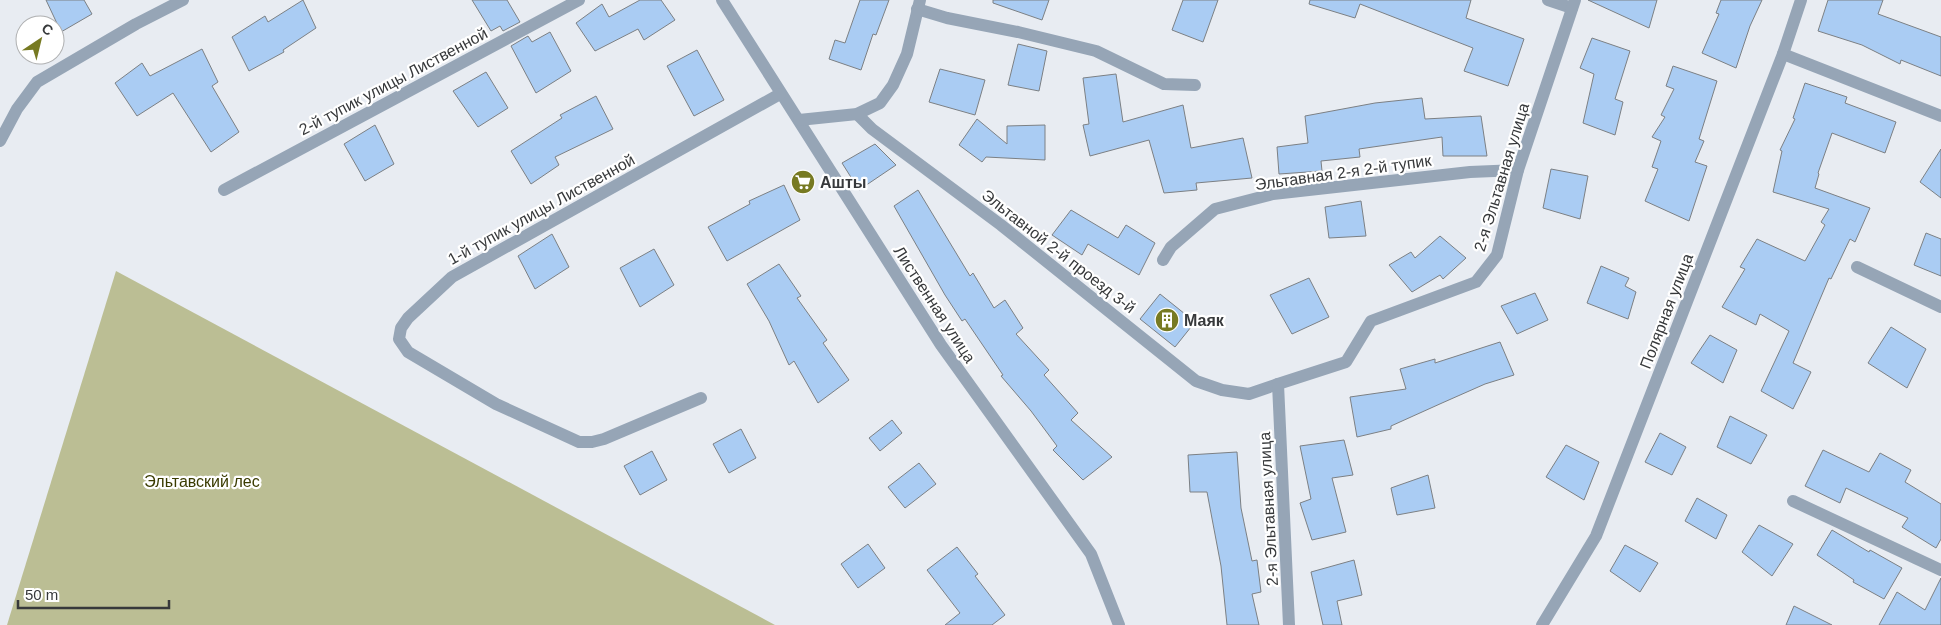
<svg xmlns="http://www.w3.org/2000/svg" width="1941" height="625" font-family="Helvetica,sans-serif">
<rect width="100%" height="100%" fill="#e8ecf2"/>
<path fill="#bbbe94" d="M 116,271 L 775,625 L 7,625 Z"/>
<g fill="#aaccf3" stroke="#7c8084">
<path d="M 46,0 L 84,0 L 92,14 L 61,32 Z"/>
<path d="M 303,0 L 316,28 L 283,50 L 284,52 L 249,71 L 232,37 L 265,16 L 268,22 Z"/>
<path d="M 472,0 L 507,0 L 520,22 L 503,31 L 500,26 L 491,31 Z"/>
<path d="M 640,0 L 661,0 L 675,20 L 644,40 L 638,29 L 595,51 L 576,23 L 602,4 L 609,17 Z"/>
<path d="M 860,0 L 889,0 L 876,35 L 873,34 L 861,70 L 829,59 L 835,40 L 845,43 Z"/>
<path d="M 993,0 L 1049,0 L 1042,20 L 993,3 Z"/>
<path d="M 1183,0 L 1218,0 L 1203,42 L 1172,30 Z"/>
<path d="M 1310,0 L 1471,0 L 1466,18 L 1524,39 L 1508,86 L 1464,71 L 1473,48 L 1360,4 L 1355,18 L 1309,4 Z"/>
<path d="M 1588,0 L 1657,0 L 1649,28 Z"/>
<path d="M 1721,0 L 1762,0 L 1750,26 L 1736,68 L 1702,53 L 1719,14 L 1716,13 Z"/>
<path d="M 1828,0 L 1883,0 L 1878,14 L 1941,37 L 1941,76 L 1901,60 L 1900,64 L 1862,45 L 1818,31 Z"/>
<path d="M 550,32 L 571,71 L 536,93 L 511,46 L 528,36 L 532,42 Z"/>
<path d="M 1592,38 L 1630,51 L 1615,99 L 1623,102 L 1615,135 L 1583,123 L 1594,74 L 1580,68 Z"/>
<path d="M 1018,44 L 1047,51 L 1039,91 L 1008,85 Z"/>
<path d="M 202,49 L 218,82 L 212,86 L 239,132 L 211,152 L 173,93 L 137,116 L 115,83 L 142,63 L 150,76 Z"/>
<path d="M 697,50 L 724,100 L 694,116 L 667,66 Z"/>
<path d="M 1673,66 L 1717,81 L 1699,139 L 1704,141 L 1695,162 L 1707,166 L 1689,221 L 1645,201 L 1658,169 L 1652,167 L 1661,141 L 1652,137 L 1665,117 L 1661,115 L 1674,89 L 1666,86 Z"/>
<path d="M 940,69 L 985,80 L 975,115 L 929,102 Z"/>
<path d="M 486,72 L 508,108 L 478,127 L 453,91 Z"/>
<path d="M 1116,74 L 1123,122 L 1183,105 L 1191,148 L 1243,138 L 1252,178 L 1196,183 L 1197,190 L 1164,193 L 1149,140 L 1090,156 L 1083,125 L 1089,124 L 1083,78 Z"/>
<path d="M 1805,83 L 1847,97 L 1845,103 L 1896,122 L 1885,153 L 1832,133 L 1818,173 L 1819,174 L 1815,188 L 1870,208 L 1855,242 L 1850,239 L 1831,279 L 1829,278 L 1793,363 L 1811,372 L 1793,409 L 1761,391 L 1789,331 L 1760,314 L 1756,325 L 1722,307 L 1745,269 L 1740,267 L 1757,239 L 1805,261 L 1825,225 L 1821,222 L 1829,209 L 1773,192 L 1782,151 L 1780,150 L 1795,119 L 1793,118 Z"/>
<path d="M 596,96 L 613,129 L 555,157 L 559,165 L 531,184 L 511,151 L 562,118 L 560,115 Z"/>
<path d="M 1422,98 L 1425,119 L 1481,116 L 1487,156 L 1443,156 L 1442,137 L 1359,149 L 1360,157 L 1321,161 L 1322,171 L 1279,174 L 1277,147 L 1308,143 L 1305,116 L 1375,103 Z"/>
<path d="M 977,119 L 1007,144 L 1007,126 L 1045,125 L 1045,160 L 986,157 L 982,162 L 959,145 Z"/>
<path d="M 375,125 L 394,164 L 365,181 L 344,144 Z"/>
<path d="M 875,144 L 896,165 L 859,190 L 842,163 Z"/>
<path d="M 1941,149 L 1941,198 L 1920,182 Z"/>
<path d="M 1551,169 L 1588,176 L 1580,219 L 1543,208 Z"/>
<path d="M 784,185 L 800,220 L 727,261 L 708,227 L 750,204 L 749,201 Z"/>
<path d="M 918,190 L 970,276 L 973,273 L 994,308 L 1005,300 L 1023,328 L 1016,334 L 1049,370 L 1044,375 L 1078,413 L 1071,420 L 1112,457 L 1083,480 L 1053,450 L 1057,446 L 1031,411 L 1001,376 L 1003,375 L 965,319 L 962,321 L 945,295 L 894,206 Z"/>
<path d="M 1361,201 L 1366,236 L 1329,238 L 1325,207 Z"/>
<path d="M 1071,210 L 1118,238 L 1126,225 L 1155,243 L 1139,275 L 1088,244 L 1082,255 L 1052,235 Z"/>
<path d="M 1926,233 L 1941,239 L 1941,276 L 1914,265 Z"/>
<path d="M 552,234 L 569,267 L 535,289 L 518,256 Z"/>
<path d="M 1440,236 L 1466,258 L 1443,279 L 1440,275 L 1412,292 L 1389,265 L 1411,252 L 1415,258 Z"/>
<path d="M 654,249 L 674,285 L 640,307 L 620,268 Z"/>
<path d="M 779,264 L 801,296 L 797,298 L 827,340 L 823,343 L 849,380 L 818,403 L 794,361 L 789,365 L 769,321 L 747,284 Z"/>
<path d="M 1601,266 L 1629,278 L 1625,286 L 1636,292 L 1628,319 L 1587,303 Z"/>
<path d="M 1309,278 L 1329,317 L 1292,334 L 1270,295 Z"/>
<path d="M 1535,293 L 1548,320 L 1517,334 L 1501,306 Z"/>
<path d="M 1160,294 L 1195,322 L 1175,347 L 1140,319 Z"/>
<path d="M 1891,327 L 1926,349 L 1907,388 L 1868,363 Z"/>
<path d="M 1710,335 L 1737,350 L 1723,383 L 1691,363 Z"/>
<path d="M 1500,342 L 1514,375 L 1485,384 L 1442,403 L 1391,426 L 1391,429 L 1357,437 L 1350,397 L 1406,389 L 1400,369 L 1435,359 L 1435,363 Z"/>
<path d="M 1730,416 L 1767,435 L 1751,464 L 1717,447 Z"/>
<path d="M 892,420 L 902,433 L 880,451 L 869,438 Z"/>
<path d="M 741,429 L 756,458 L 729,473 L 713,444 Z"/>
<path d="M 1660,433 L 1686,447 L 1672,475 L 1645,462 Z"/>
<path d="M 1344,440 L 1353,475 L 1332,478 L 1346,532 L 1312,540 L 1300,503 L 1311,499 L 1300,446 Z"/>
<path d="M 1566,445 L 1599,462 L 1584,500 L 1546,477 Z"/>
<path d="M 1823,450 L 1869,472 L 1880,453 L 1911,470 L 1905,482 L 1941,504 L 1941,539 L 1936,548 L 1902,527 L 1908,518 L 1846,488 L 1840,503 L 1805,486 Z"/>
<path d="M 652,451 L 667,480 L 640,495 L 624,466 Z"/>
<path d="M 1237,452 L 1241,508 L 1252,561 L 1257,560 L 1261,592 L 1252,594 L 1259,625 L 1227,625 L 1221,566 L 1207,492 L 1190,492 L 1188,455 Z"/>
<path d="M 919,463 L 936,484 L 905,508 L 888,487 Z"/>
<path d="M 1428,475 L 1435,508 L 1397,515 L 1391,488 Z"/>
<path d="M 1697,498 L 1727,515 L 1716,539 L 1685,521 Z"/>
<path d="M 1759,525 L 1793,544 L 1772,576 L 1742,552 Z"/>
<path d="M 1832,530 L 1869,552 L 1870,550 L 1902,568 L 1884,599 L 1853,582 L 1854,580 L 1817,555 Z"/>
<path d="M 868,544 L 885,568 L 858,588 L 841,564 Z"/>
<path d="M 1625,545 L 1658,563 L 1640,592 L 1610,571 Z"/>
<path d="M 957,547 L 978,574 L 975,576 L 1005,615 L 992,625 L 945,625 L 960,613 L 927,570 Z"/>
<path d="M 1354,560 L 1362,595 L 1337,601 L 1342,625 L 1323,625 L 1311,572 Z"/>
<path d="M 1941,578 L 1941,625 L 1879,625 L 1897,592 L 1925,610 Z"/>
<path d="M 1794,606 L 1832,625 L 1786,625 Z"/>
</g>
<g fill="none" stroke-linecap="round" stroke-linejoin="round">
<g stroke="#96a5b6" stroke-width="12">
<path d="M 722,0 L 941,345 L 1091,554 L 1119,625"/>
<path d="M 1548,0 L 1572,8"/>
<path d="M 917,9 L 947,18 L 1018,32 L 1096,51 L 1164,84 L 1195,85"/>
<path d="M 1783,54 L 1941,116"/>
<path d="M 857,114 L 872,129 L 1001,225 L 1196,381 L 1222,390 L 1249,394 L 1278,384"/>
<path d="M 799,120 L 857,114 L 880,103 L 893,85 L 907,54 L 920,0"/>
<path d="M 0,141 L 17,109 L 37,82 L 136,24 L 183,0"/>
<path d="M 224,190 L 579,0"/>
<path d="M 1163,260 L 1171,247 L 1215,209 L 1273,194 L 1470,172 L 1518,170"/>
<path d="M 1857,267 L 1941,307"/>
<path d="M 701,398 L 604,439 L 592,442 L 579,442 L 496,404 L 408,352 L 399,339 L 401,328 L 408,318 L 452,277 L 780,94"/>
<path d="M 1793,501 L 1941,570"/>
<path d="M 1289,625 L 1278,384 L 1346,362 L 1371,321 L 1476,282 L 1497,255 L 1518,170 L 1575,0"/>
<path d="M 1542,625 L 1596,536 L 1783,54 L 1801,0"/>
</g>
</g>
<defs>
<g id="supermarket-disc" transform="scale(1.25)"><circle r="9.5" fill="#777a22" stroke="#fff"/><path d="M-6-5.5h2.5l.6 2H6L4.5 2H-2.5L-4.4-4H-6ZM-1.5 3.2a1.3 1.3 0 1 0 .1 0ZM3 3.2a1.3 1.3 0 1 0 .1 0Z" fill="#fff"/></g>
<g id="building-disc" transform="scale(1.25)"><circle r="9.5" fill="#777a22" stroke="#fff"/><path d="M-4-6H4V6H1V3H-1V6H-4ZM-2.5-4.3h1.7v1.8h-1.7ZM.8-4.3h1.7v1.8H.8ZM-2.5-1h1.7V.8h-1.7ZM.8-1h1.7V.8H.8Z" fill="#fff"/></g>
</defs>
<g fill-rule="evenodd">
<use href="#supermarket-disc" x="803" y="182"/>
<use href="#building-disc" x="1167" y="320"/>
</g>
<g text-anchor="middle" stroke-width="4.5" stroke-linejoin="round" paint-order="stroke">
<g font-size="16" fill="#37393b" stroke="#fff">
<text transform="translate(393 81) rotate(-28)" y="6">2-й тупик улицы Лиственной</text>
<text transform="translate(1343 172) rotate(-8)" y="6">Эльтавная 2-я 2-й тупик</text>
<text transform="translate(1501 177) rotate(-73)" y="6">2-я Эльтавная улица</text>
<text transform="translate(541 209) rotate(-29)" y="6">1-й тупик улицы Лиственной</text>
<text transform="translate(1059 251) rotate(38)" y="6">Эльтавной 2-й проезд 3-й</text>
<text transform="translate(935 304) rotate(57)" y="6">Лиственная улица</text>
<text transform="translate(1666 311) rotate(-69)" y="6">Полярная улица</text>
<text transform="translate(1268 509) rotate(-93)" y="6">2-я Эльтавная улица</text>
</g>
<g font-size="16" font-weight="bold" fill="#37393b" stroke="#fff" text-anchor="start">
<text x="820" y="188">Ашты</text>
<text x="1184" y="326">Маяк</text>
</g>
<g font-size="16" fill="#3a3b00" stroke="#fff">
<text x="202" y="487">Эльтавский лес</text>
</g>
</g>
<g transform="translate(40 40) rotate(35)"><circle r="24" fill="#ffffff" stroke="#afb0b1"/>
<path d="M0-4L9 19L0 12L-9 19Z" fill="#777a22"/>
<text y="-8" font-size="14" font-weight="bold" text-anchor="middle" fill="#37393b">С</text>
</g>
<path d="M18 600v8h151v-8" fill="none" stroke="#37393b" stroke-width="2.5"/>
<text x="25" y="600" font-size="15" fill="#37393b" stroke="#ffffff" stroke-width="4" paint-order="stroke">50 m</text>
</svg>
